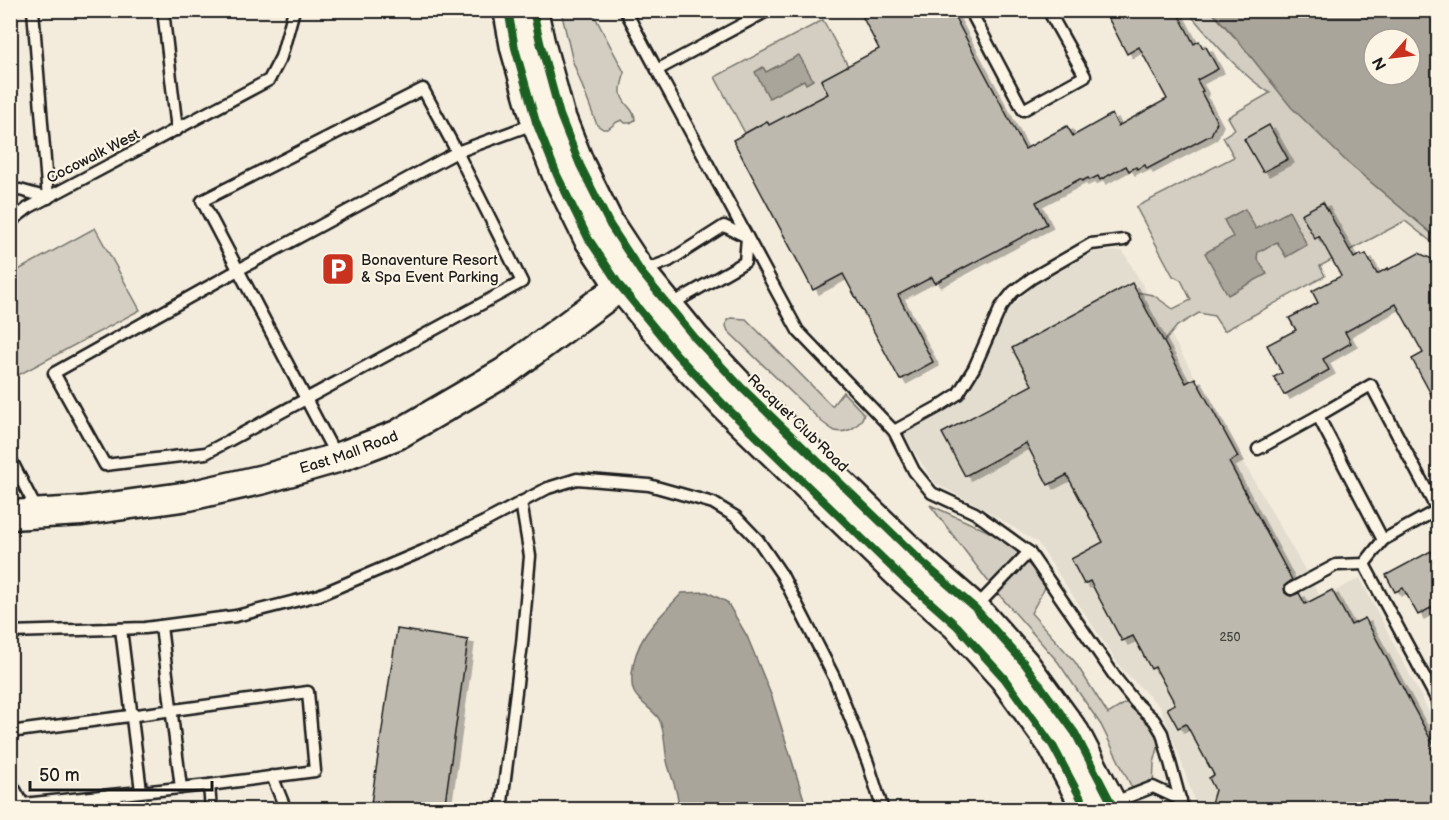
<svg xmlns="http://www.w3.org/2000/svg" width="1449" height="820" font-family="'Balsamiq Sans',sans-serif">
<defs>
<filter id="shadow"><feDropShadow dx="6" dy="4" stdDeviation="0" flood-color="#0004"/></filter>
</defs>
<rect width="100%" height="100%" fill="#f3ecdd"/>
<filter id="ink" filterUnits="userSpaceOnUse"><feTurbulence type="fractalNoise" baseFrequency=".0167" numOctaves="2"/><feDisplacementMap in="SourceGraphic" scale="12" xChannelSelector="R" yChannelSelector="G"/><feConvolveMatrix kernelMatrix="1 2 1 2 8 2 1 2 1" color-interpolation-filters="sRGB"/></filter>
<g filter="url(#ink)">
<path fill="#e3ddcf" d="M 1123,251 L 1321,598 L 1360,578 L 1438,730 L 1438,809 L 1197,809 L 1179,755 L 1160,707 L 1121,668 L 1037,542 L 972,502 L 936,484 L 903,435 L 969,393 L 1009,309 L 1033,286 L 1094,252 Z"/>
<g fill="#d3cec1" stroke="#78756e" stroke-width="1.5">
<path d="M 561,11 L 592,11 L 624,72 C 624,79 620,86 621,93 C 622,105 635,108 635,120 L 630,123 L 625,123 L 622,120 L 617,122 L 608,129 L 603,129 L 597,125 L 573,62 Z"/>
<path d="M 1187,11 L 1211,11 L 1347,162 L 1438,239 L 1438,247 L 1405,221 L 1320,266 L 1325,276 L 1224,331 L 1214,316 L 1199,313 L 1177,326 L 1164,342 L 1136,292 L 1153,295 L 1173,309 L 1191,300 L 1181,280 L 1173,276 L 1136,207 L 1234,157 L 1223,137 L 1235,129 L 1228,117 L 1270,93 C 1237,72 1212,39 1187,11 Z"/>
<path d="M 823,20 L 848,66 L 821,80 L 828,94 L 784,117 L 774,134 L 767,121 L 745,133 L 715,77 Z"/>
<path d="M 95,228 L 140,310 L 11,379 L 11,274 Z"/>
<path d="M 731,318 L 746,319 L 832,406 L 843,392 L 864,414 C 861,425 848,434 835,431 C 831,429 826,425 822,422 L 728,331 L 726,326 L 727,320 Z"/>
<path d="M 930,505 L 1005,539 L 1047,584 L 1031,613 L 1075,662 L 1108,714 L 1132,699 L 1162,733 L 1154,763 L 1153,787 L 1135,794 L 1101,725 L 1058,662 L 994,589 Z"/>
</g>
<g fill="#aaa59b" stroke="#716e68" stroke-width="1.5" fill-rule="evenodd">
<path d="M 1211,11 L 1438,11 L 1438,239 L 1347,162 L 1291,107 L 1236,38 ZM 1374,39 L 1410,39 L 1410,75 L 1374,75 Z"/>
<path d="M 799,55 L 813,80 L 806,84 L 804,80 L 769,98 L 755,72 L 763,67 L 766,72 Z"/>
<path d="M 1245,209 L 1256,229 L 1289,211 L 1307,245 L 1286,257 L 1277,242 L 1258,252 L 1257,258 L 1267,274 L 1228,295 L 1205,253 L 1233,237 L 1224,220 Z"/>
<path d="M 707,592 L 727,602 L 747,636 L 772,697 L 807,809 L 679,809 C 679,794 672,779 668,765 C 664,750 666,733 659,719 C 653,709 639,703 634,692 C 631,686 632,680 632,674 C 635,637 659,618 682,593 Z"/>
</g>
<g fill="#beb9ae" stroke="#1c1c1c" stroke-width="1.5" filter="url(#shadow)">
<path d="M 859,10 L 951,10 L 1025,149 L 1067,126 L 1073,136 L 1112,114 L 1118,126 L 1167,99 L 1139,47 L 1127,54 L 1104,10 L 1176,10 L 1194,44 L 1199,41 L 1203,48 L 1206,47 L 1218,69 L 1197,80 L 1203,91 L 1201,92 L 1217,122 L 1211,135 L 1147,169 L 1145,165 L 1137,169 L 1136,167 L 1129,171 L 1126,166 L 1100,180 L 1098,176 L 1090,180 L 1088,178 L 1082,181 L 1080,179 L 1036,202 L 1047,224 L 935,283 L 932,277 L 898,295 L 933,362 L 900,380 L 843,274 L 813,290 L 733,140 L 767,121 L 769,125 L 828,94 L 821,80 L 879,49 Z"/>
<path d="M 1269,125 L 1288,159 L 1263,172 L 1244,139 Z"/>
<path d="M 1323,202 L 1354,258 L 1361,254 L 1362,256 L 1366,254 L 1377,274 L 1388,268 L 1388,270 L 1419,253 L 1432,259 L 1438,272 L 1438,407 L 1412,359 L 1423,353 L 1396,304 L 1345,332 L 1351,343 L 1323,359 L 1329,370 L 1284,395 L 1274,377 L 1282,373 L 1267,345 L 1296,330 L 1289,318 L 1318,303 L 1312,291 L 1341,276 L 1319,236 L 1315,239 L 1301,214 Z"/>
<path d="M 1132,283 L 1186,383 L 1195,378 L 1238,457 L 1229,462 L 1292,580 L 1284,586 L 1285,593 L 1291,596 L 1299,593 L 1305,604 L 1332,590 L 1351,625 L 1365,618 L 1438,753 L 1438,810 L 1209,810 L 1215,790 L 1209,778 L 1214,775 L 1186,724 L 1178,728 L 1167,708 L 1175,704 L 1155,667 L 1151,669 L 1133,636 L 1122,641 L 1090,581 L 1084,584 L 1071,559 L 1103,542 L 1067,475 L 1048,485 L 1026,443 L 965,476 L 942,433 L 1032,385 L 1012,348 Z"/>
<path d="M 1431,551 L 1438,565 L 1438,604 L 1418,615 L 1403,588 L 1395,592 L 1386,575 Z"/>
<path d="M 397,629 L 468,640 L 444,810 L 370,810 Z"/>
</g>
<g fill="none" stroke-linecap="round" stroke-linejoin="round">
<g stroke="#1c1c1c" stroke-width="15">
<g id="service">
<path d="M 33,10 L 48,198"/>
<path d="M 163,10 L 177,130"/>
<path d="M 625,10 L 657,70"/>
<path d="M 769,10 L 657,70 L 798,331 L 894,431 L 914,471 L 932,493 L 975,513 L 1029,552 L 1118,681 L 1135,702 L 1154,720 L 1162,733 L 1183,810"/>
<path d="M 970,10 L 1023,110 L 1085,76 L 1048,10"/>
<path d="M 10,191 L 20,190 L 48,198"/>
<path d="M 10,222 L 28,208 L 269,80 L 281,57 L 294,10"/>
<path d="M 642,271 L 669,261 L 724,226 L 747,237 L 745,262 L 670,305"/>
<path d="M 1318,416 L 1371,385 L 1437,510 L 1383,540"/>
<path d="M 894,431 L 938,407 L 958,394 L 974,368 L 1001,307 L 1013,292 L 1032,278 L 1091,244 L 1124,240"/>
<path d="M 1258,449 L 1318,416 L 1383,540 L 1364,564 L 1336,565 L 1291,589"/>
<path d="M 336,456 C 291,371 247,286 202,201 L 423,89 L 457,152 L 522,282 L 206,453 L 105,465 L 54,373 L 238,270 L 457,152 L 536,123"/>
<path d="M 10,458 L 37,510"/>
<path d="M 1364,564 L 1438,702"/>
<path d="M 976,607 L 1029,552"/>
<path d="M 161,626 L 181,788"/>
<path d="M 121,629 L 141,791"/>
<path d="M 10,632 L 145,628 L 236,616 L 319,595 L 423,551 L 484,522 L 548,488 L 577,479 L 649,485 L 713,503 L 736,517 L 758,540 L 782,575 L 834,677 L 868,763 L 883,810"/>
<path d="M 10,732 L 308,692 L 315,771 L 209,785 L 23,804 L 10,781"/>
<path d="M 272,776 L 286,810"/>
<path d="M 209,785 L 211,810"/>
<path d="M 116,795 L 117,810"/>
<path d="M 1112,803 L 1153,787 L 1181,800 L 1180,802"/>
<path d="M 501,810 L 522,644 L 530,556 L 521,502"/>
</g>
</g>
<g stroke="#1c1c1c" stroke-width="33">
<g id="tertiary">
<path d="M 508,10 L 515,48 L 536,122 L 557,175 L 588,238 L 620,286 L 676,354 L 724,405 L 905,580 L 957,626 L 1004,678 L 1053,746 L 1087,810"/>
<path d="M 533,10 L 540,42 L 560,115 L 580,165 L 610,225 L 641,272 L 695,338 L 742,388 L 922,562 L 975,608 L 1024,663 L 1075,733 L 1115,810"/>
<path id="s1" d="M 10,515 L 82,511 L 189,496 L 264,479 L 337,458 L 397,435 L 505,372 L 636,275"/>
</g>
</g>
<use href="#service" stroke="#fcf5e5" stroke-width="10"/>
<use href="#tertiary" stroke="#fcf5e5" stroke-width="28"/>
<g stroke="#fcf5e5" stroke-width="11">
<g id="cycleway">
<path d="M 508,10 L 515,48 L 536,122 L 557,175 L 588,238 L 620,286 L 676,354 L 724,405 L 905,580 L 957,626 L 1004,678 L 1053,746 L 1087,810"/>
<path d="M 533,10 L 540,42 L 560,115 L 580,165 L 610,225 L 641,272 L 695,338 L 742,388 L 922,562 L 975,608 L 1024,663 L 1075,733 L 1115,810"/>
</g>
</g>
<use href="#cycleway" stroke="#1b5e20" stroke-width="8"/>
</g>
</g>
<defs>
<g id="parking-square" transform="scale(1.725)"><rect x="-9" y="-9" width="18" height="18" rx="4" fill="#c8321e" stroke="#fcf5e5"/><path d="M-3.5-5.5H1a3.5 3.5 0 0 1 0 7H-1V5.5H-3.5ZM-1-3.4V-.6H.8a1.4 1.4 0 0 0 0-2.8Z" fill="#fff"/></g>
</defs>
<g fill-rule="evenodd">
<use href="#parking-square" x="338" y="269"/>
</g>
<g text-anchor="middle" stroke-width="4.5" stroke-linejoin="round" paint-order="stroke">
<g font-size="12" fill="#444340">
<text x="1230" y="641">250</text>
</g>
<g font-size="15" fill="#1c1c1c" stroke="#fcf5e5">
<text transform="translate(93 156) rotate(-27)" y="5">Cocowalk West</text>
<text transform="translate(798 423) rotate(44)" y="5">Racquet Club Road</text>
<text dy="5" stroke="none"><textPath href="#s1" startOffset="346">East Mall Road</textPath></text>
</g>
<g font-size="15" fill="#1c1c1c" stroke="#fcf5e5" text-anchor="start">
<text x="361" y="265">Bonaventure Resort<tspan x="361" dy="17">&amp; Spa Event Parking</tspan></text>
</g>
</g>
<rect width="1449" height="820" fill="none" stroke="#fcf5e5" stroke-width="36"/>
<rect x="18" y="18" width="1413" height="784" fill="none" stroke="#1c1c1c" stroke-width="2" filter="url(#ink)"/>
<g transform="translate(1392 57) rotate(242)"><circle r="28" fill="#fcf5e5" stroke="#a29e95" stroke-width="1.5"/>
<path d="M0-4.5L10 22L0 15L-10 22Z" fill="#c8321e"/>
<text y="-9" font-size="16" font-weight="bold" text-anchor="middle" fill="#1c1c1c">N</text>
</g>
<path d="M30 781v9h182v-9" fill="none" stroke="#1c1c1c" stroke-width="3"/>
<text x="39" y="781" font-size="18" fill="#1c1c1c" stroke="#fcf5e5" stroke-width="4.5" paint-order="stroke">50 m</text>
</svg>
